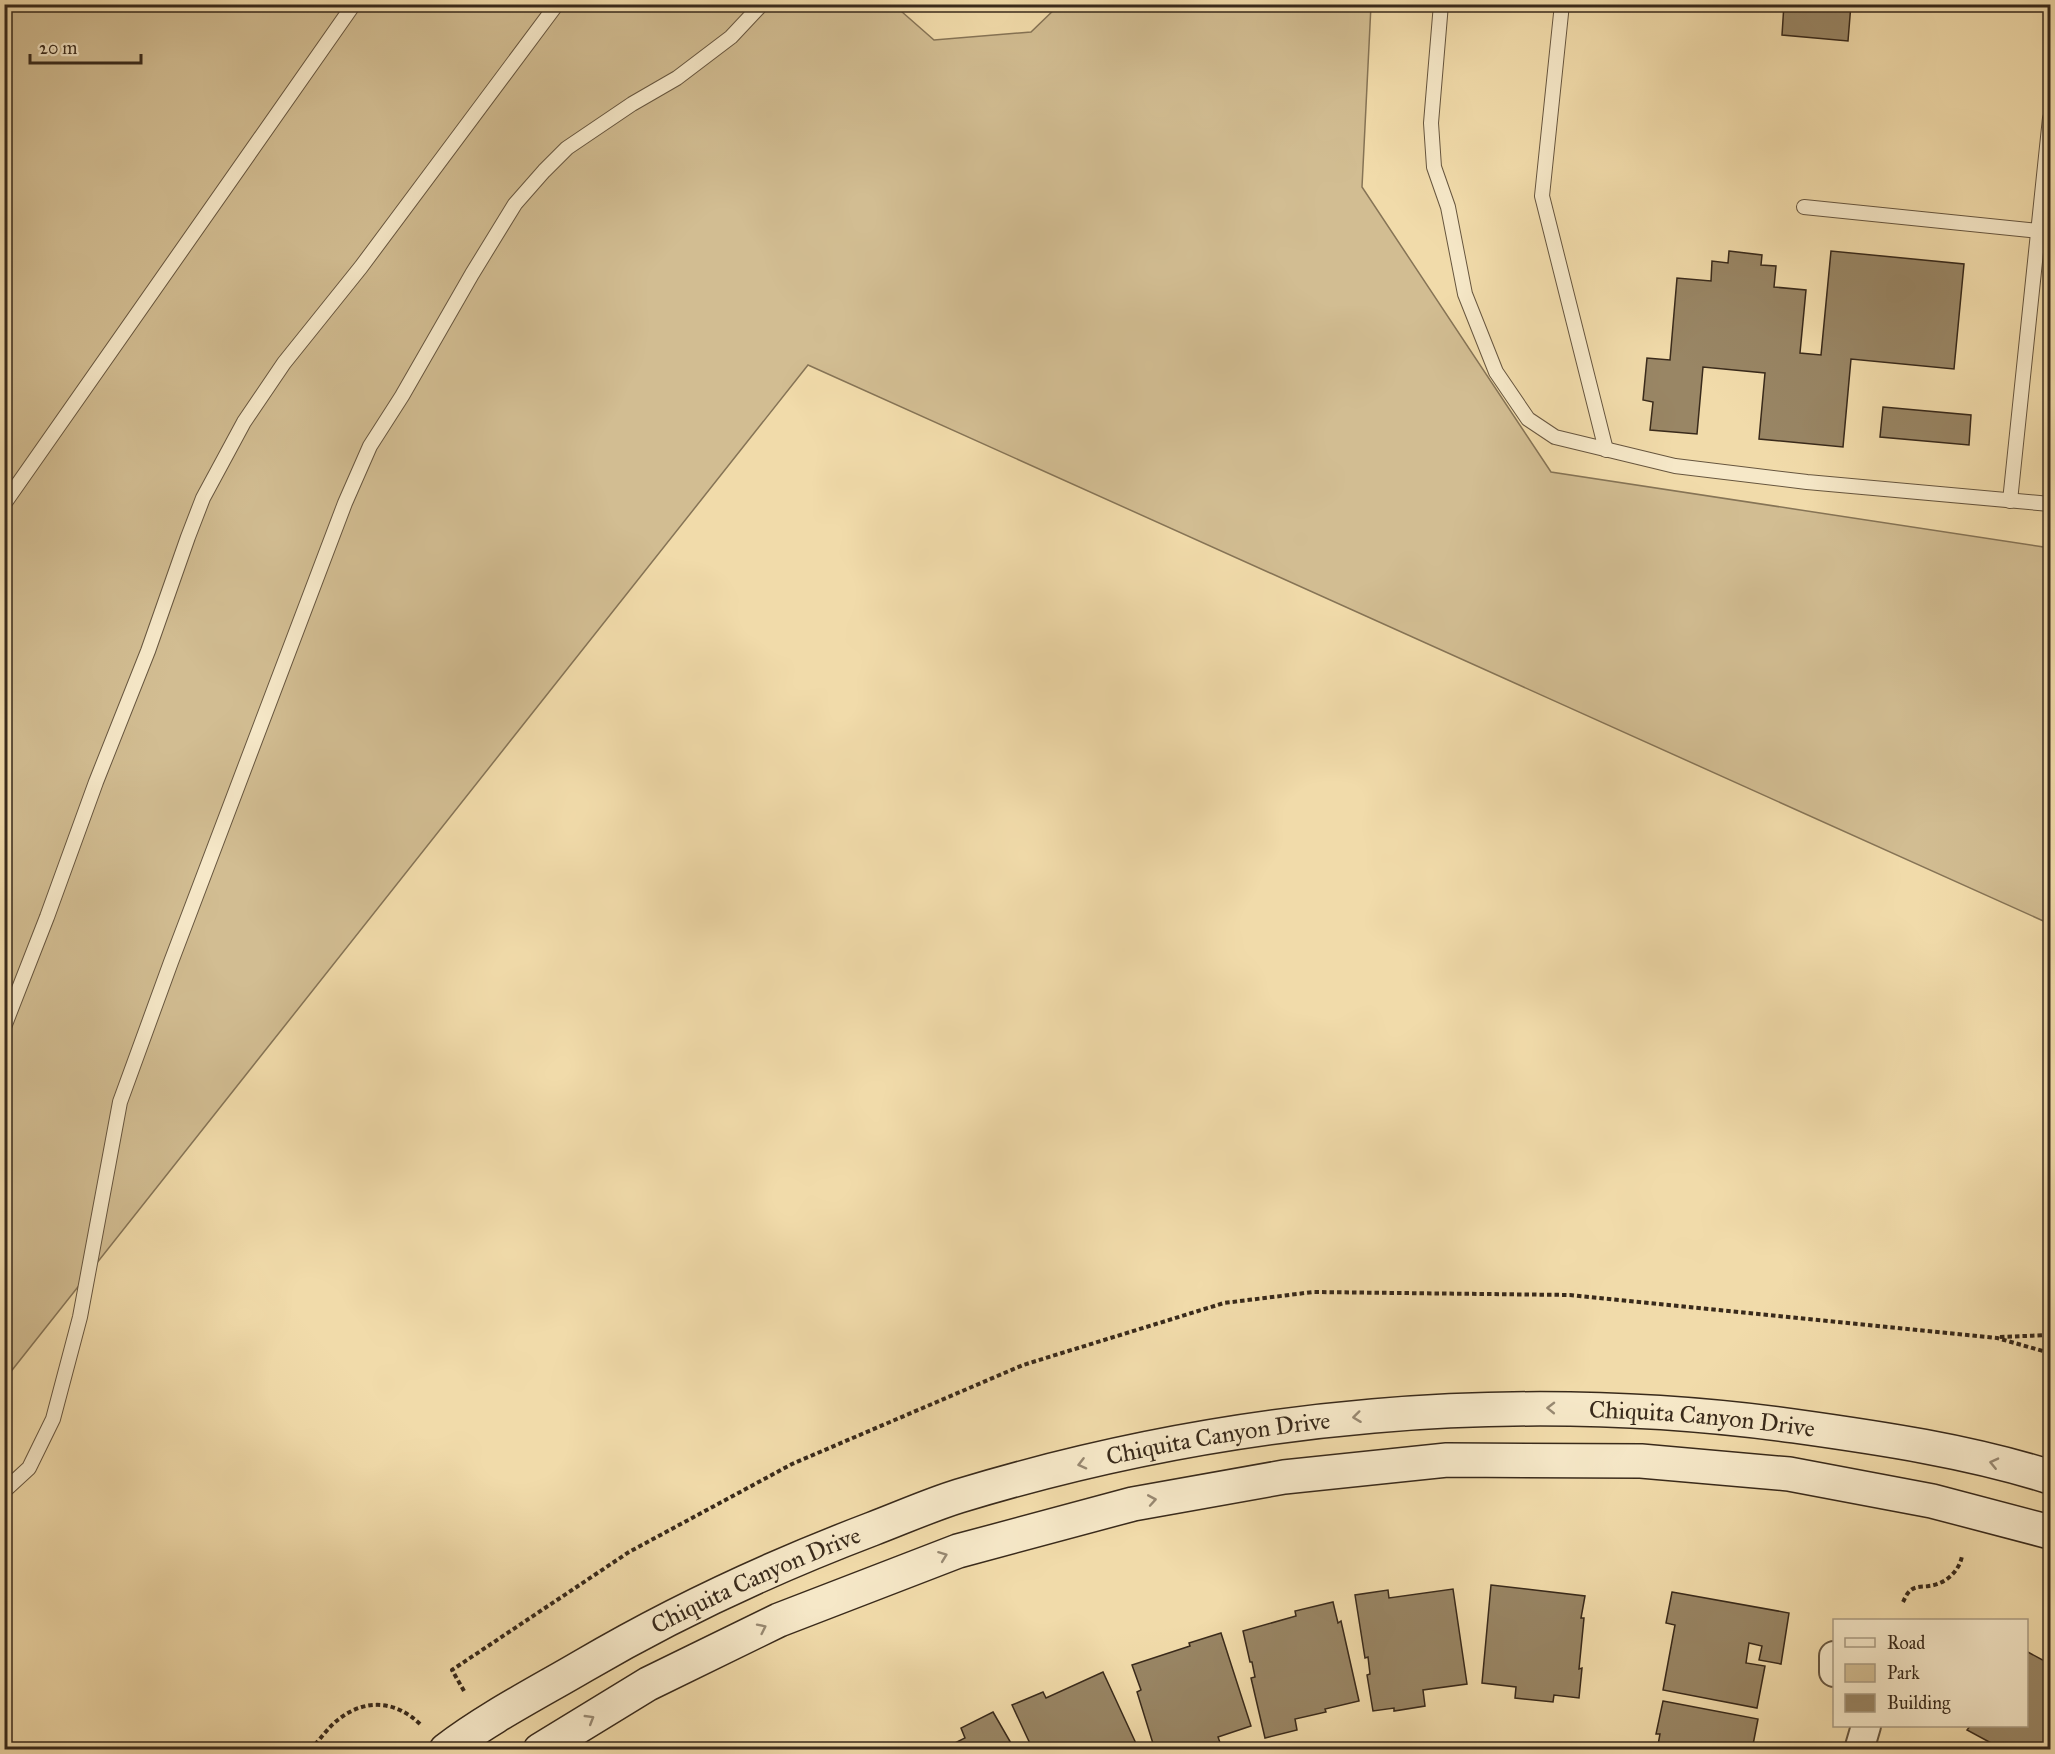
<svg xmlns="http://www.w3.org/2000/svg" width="2055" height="1754" font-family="'IM FELL Great Primer',serif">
<rect width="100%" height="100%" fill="#f1dbaa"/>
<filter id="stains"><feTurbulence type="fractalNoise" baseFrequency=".00333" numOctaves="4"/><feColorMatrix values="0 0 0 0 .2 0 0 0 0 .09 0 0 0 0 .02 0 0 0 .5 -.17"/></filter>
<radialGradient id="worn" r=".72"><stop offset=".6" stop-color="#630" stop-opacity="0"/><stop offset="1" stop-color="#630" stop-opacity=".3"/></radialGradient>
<path fill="#d2bd92" stroke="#867456" stroke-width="1.5" d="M 893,4 L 934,40 L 1031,32 L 1059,5 L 1371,5 L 1362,187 L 1551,472 L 2050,548 L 2050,924 L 808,365 L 5,1379 L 5,5 Z"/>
<g fill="#998665" stroke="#392a1b" stroke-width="1.5">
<path d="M 1784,4 L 1851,4 L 1848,41 L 1782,35 Z"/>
<path d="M 1729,251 L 1762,255 L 1761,265 L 1776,266 L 1774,287 L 1806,290 L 1800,353 L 1821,355 L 1831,251 L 1964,264 L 1954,369 L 1851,359 L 1843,447 L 1759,439 L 1765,373 L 1703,367 L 1697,434 L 1650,430 L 1653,402 L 1643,400 L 1647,358 L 1670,360 L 1677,278 L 1711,281 L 1712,261 L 1728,263 Z"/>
<path d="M 1883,407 L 1971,415 L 1969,445 L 1880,437 Z"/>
<path d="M 1491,1585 L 1585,1596 L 1581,1618 L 1584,1618 L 1579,1669 L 1582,1668 L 1579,1698 L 1554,1695 L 1553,1702 L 1515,1698 L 1516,1687 L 1482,1683 Z"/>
<path d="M 1453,1589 L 1467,1684 L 1423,1690 L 1425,1706 L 1394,1711 L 1394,1708 L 1373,1711 L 1367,1675 L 1370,1674 L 1368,1657 L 1365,1658 L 1355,1595 L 1388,1590 L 1389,1598 Z"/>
<path d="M 1672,1592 L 1789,1613 L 1781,1664 L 1759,1660 L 1762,1646 L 1749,1643 L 1746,1663 L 1765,1666 L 1757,1708 L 1663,1690 L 1675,1625 L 1666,1623 Z"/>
<path d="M 1333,1602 L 1338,1623 L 1341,1621 L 1359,1701 L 1325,1709 L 1326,1712 L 1295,1719 L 1297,1730 L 1265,1738 L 1251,1678 L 1255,1677 L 1252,1662 L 1250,1662 L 1243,1631 L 1296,1616 L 1295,1611 Z"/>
<path d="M 1221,1633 L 1251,1726 L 1218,1737 L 1222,1748 L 1217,1750 L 1155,1750 L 1137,1692 L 1141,1690 L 1132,1665 L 1190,1646 L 1189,1643 Z"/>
<path d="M 2026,1651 L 2050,1664 L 2050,1750 L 2004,1750 L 1967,1730 L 1970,1726 L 2026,1726 Z"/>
<path d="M 1103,1672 L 1139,1750 L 1033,1750 L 1012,1705 L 1043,1692 L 1046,1698 Z"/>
<path d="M 1663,1701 L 1758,1719 L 1752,1750 L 1657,1750 L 1660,1734 L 1656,1734 Z"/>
<path d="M 993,1712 L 1015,1750 L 941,1750 L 965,1738 L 961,1728 Z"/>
<path d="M 1964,1743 L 1976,1750 L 1960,1750 Z"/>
</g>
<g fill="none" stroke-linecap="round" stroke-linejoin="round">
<g stroke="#67563f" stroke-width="16">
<g id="service">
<path d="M 1441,4 L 1431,123 L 1434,167 L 1448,207 L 1465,294 L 1496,372 L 1528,419 L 1555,437 L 1675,466 L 1807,482 L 2050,504"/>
<path d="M 1562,4 L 1542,196 L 1606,450"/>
<path d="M 1804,207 L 2039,231"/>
<path d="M 2010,501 L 2050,118"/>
<path d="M 4,504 L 354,4"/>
<path d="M 4,1027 L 47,917 L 96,782 L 148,651 L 188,537 L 203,498 L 244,422 L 284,363 L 361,267 L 557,4"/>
<path d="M 4,1491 L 29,1468 L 53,1419 L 80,1317 L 120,1102 L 171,962 L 345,503 L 370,446 L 402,396 L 472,274 L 515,204 L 544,171 L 567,148 L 632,104 L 677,78 L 731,37 L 762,4"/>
</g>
</g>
<g stroke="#67563f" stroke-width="32">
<g id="minor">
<path d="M 1834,1656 L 1834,1672"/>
<path d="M 1859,1750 L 1866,1726"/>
</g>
</g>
<g stroke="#392a1b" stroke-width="36">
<g id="secondary">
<path id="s1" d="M 446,1750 C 488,1718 537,1693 583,1666 C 675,1612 772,1567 872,1529 C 901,1518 930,1505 959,1496 C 1228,1414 1516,1388 1794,1426 C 1880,1438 1968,1451 2050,1477"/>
<path d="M 540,1750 L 648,1684 L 779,1620 L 958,1551 L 1133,1504 L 1284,1477 L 1447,1460 L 1641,1461 L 1789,1474 L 1932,1501 L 2050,1532"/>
</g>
</g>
<g stroke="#392a1b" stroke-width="4" stroke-dasharray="4.5 3" stroke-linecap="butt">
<path d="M 2000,1337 L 2050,1335"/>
<path d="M 1903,1602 C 1905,1598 1907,1593 1911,1590 C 1916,1586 1923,1587 1929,1586 C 1945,1584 1959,1572 1962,1556"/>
<path d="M 464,1691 L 452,1670 L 629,1552 L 792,1464 L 1023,1365 L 1224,1303 L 1313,1292 L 1570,1295 L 1997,1338 L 2050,1353"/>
<path d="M 310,1750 C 320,1740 328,1727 339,1719 C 366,1698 396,1701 420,1724"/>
</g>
<use href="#service" stroke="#f6e8c8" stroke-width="14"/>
<use href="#minor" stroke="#f6e8c8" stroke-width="28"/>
<use href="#secondary" stroke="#f6e8c8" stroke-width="33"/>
</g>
<defs><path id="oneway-chevron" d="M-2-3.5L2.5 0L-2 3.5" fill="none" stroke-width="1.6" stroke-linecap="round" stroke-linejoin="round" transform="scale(1.5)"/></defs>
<g stroke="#988972">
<use href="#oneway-chevron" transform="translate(1551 1408) rotate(-179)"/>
<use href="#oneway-chevron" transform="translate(1357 1417) rotate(173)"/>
<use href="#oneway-chevron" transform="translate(1994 1463) rotate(-167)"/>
<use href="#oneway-chevron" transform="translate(1082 1464) rotate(166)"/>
<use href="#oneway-chevron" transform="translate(1152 1500) rotate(-10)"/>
<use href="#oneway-chevron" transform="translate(943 1556) rotate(-21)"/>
<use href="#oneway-chevron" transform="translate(762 1628) rotate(-26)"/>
<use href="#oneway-chevron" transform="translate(590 1719) rotate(-31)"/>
</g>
<g text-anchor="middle" stroke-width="5" stroke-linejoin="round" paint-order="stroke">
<g font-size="24" fill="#392a1b" stroke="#f6e8c8">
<text dy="8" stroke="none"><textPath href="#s1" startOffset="1326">Chiquita Canyon Drive</textPath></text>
<text dy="8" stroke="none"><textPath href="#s1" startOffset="840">Chiquita Canyon Drive</textPath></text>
<text dy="8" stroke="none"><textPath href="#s1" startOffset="354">Chiquita Canyon Drive</textPath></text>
</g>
</g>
<rect width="2055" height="1754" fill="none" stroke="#f1dbaa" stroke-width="24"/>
<rect x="6" y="6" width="2043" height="1742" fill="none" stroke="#392a1b" stroke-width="3"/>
<rect x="12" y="12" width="2031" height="1730" fill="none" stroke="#392a1b" stroke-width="1.5"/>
<rect x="1833" y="1619" width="195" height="108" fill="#f6e8c8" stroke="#aa9c83" stroke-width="1.5"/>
<rect x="1845" y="1638" width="30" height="9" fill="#f6e8c8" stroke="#aa9c83" stroke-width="1.5"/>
<text x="1887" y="1649" font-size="18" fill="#392a1b">Road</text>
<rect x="1845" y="1664" width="30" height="18" fill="#d2bd92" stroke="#aa9c83" stroke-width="1.5"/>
<text x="1887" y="1679" font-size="18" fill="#392a1b">Park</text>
<rect x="1845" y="1694" width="30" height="18" fill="#998665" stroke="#aa9c83" stroke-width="1.5"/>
<text x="1887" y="1709" font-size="18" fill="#392a1b">Building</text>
<path d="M30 54v9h111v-9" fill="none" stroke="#392a1b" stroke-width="3"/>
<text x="39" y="54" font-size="18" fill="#392a1b" stroke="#f6e8c8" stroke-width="4.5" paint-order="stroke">20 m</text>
<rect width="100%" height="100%" filter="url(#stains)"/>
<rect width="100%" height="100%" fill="url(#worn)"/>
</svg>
